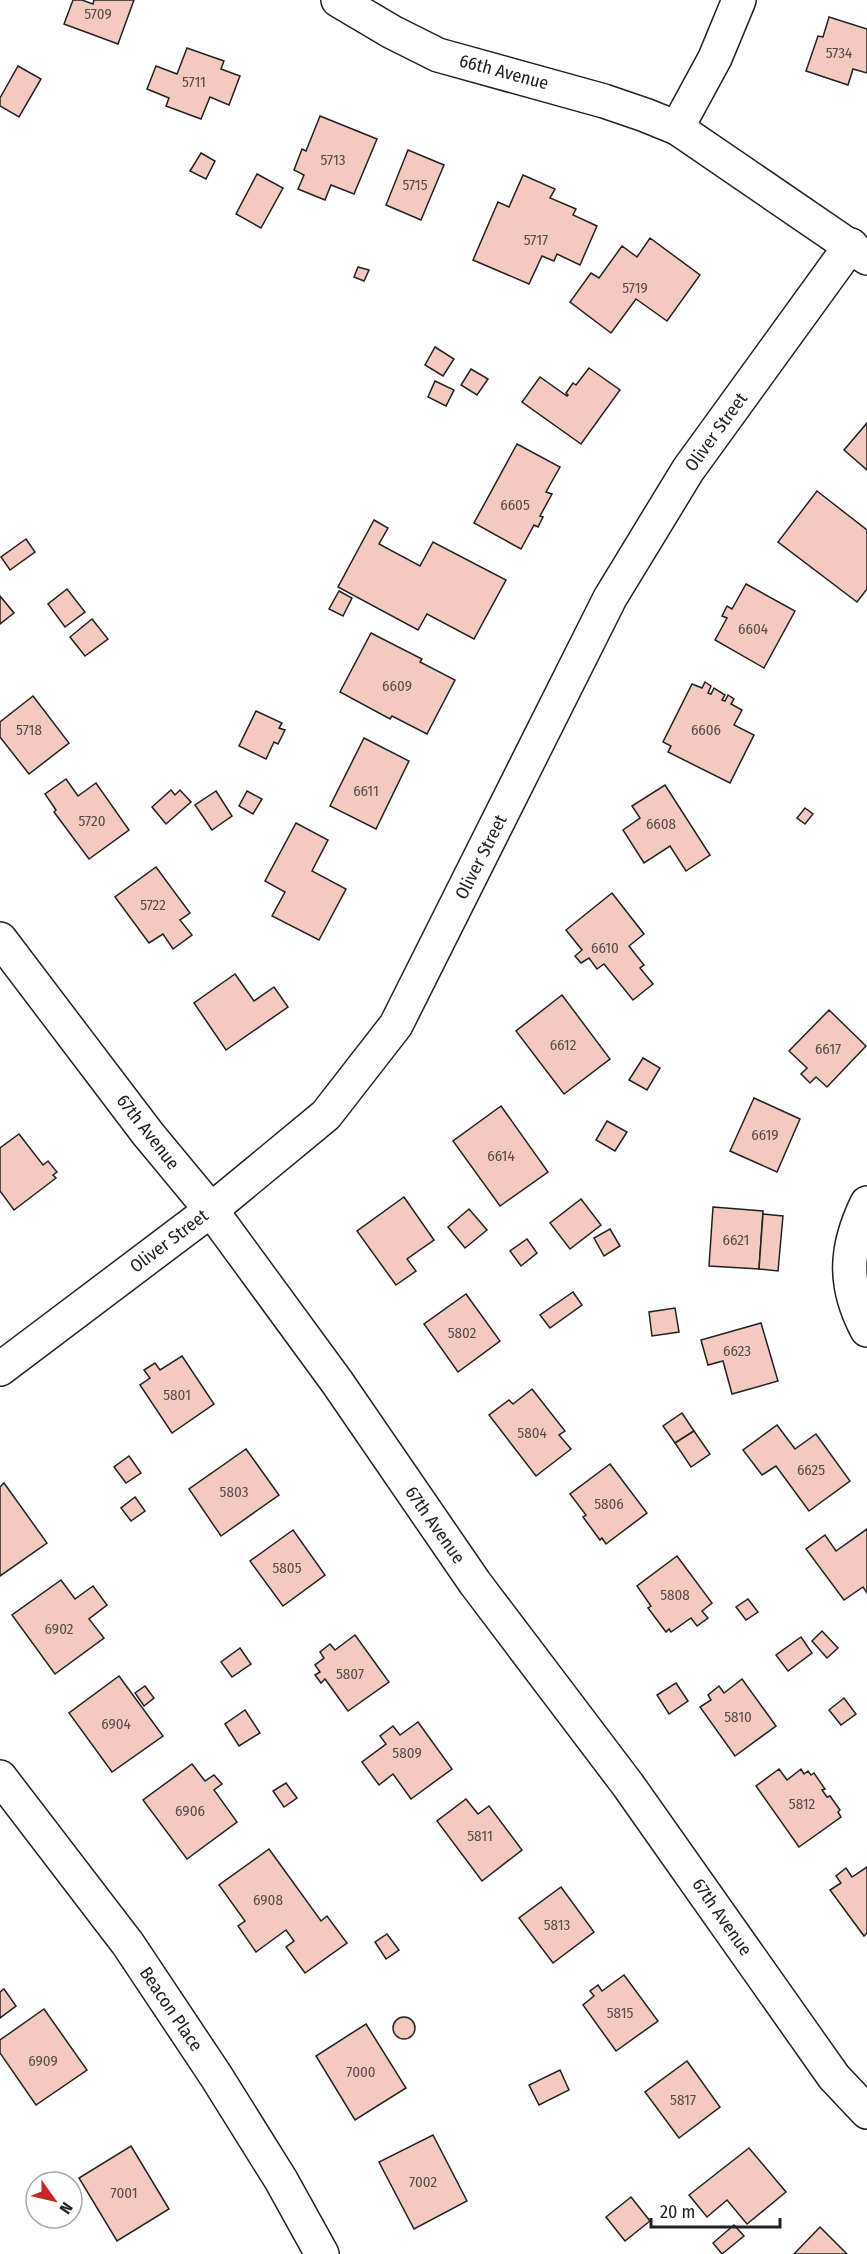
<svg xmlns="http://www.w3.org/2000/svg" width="867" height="2254" font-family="'Fira Sans Condensed',sans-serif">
<rect width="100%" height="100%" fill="#fff"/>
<g fill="#f3c9c0" stroke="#222" stroke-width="1.5">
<path d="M 73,0 L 82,0 L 93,4 L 94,0 L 134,0 L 118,44 L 64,24 Z"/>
<path d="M 829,17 L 867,29 L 867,73 L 853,69 L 848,85 L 806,71 L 818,36 L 823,37 Z"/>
<path d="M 187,48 L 224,61 L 221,69 L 240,76 L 229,105 L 210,97 L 201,119 L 166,106 L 169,98 L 147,89 L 156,66 L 177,74 Z"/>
<path d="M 18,66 L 41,79 L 19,117 L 0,106 L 0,98 Z"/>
<path d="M 320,116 L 377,139 L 354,194 L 331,185 L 325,200 L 298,189 L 304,175 L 294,170 L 302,149 L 306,151 Z"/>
<path d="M 408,150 L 444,165 L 421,220 L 386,205 Z"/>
<path d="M 201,153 L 215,161 L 206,179 L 190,171 Z"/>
<path d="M 257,174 L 283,188 L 261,228 L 236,214 Z"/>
<path d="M 523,175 L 555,189 L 550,198 L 576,209 L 573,215 L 597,226 L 580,265 L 557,254 L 554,261 L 542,256 L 529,284 L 473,260 L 498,202 L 509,207 Z"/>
<path d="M 650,238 L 700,275 L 667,321 L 636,299 L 611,333 L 570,302 L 591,273 L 599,278 L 622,246 L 637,257 Z"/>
<path d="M 358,267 L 369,270 L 364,281 L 354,277 Z"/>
<path d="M 435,347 L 454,359 L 443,376 L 425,365 Z"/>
<path d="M 589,368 L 620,390 L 581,444 L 522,402 L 540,377 L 567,396 L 568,395 L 566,393 L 573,383 L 576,385 Z"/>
<path d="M 471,369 L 488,379 L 477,395 L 461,385 Z"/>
<path d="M 435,381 L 454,390 L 446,406 L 428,397 Z"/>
<path d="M 867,423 L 867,470 L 844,450 Z"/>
<path d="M 517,444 L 560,467 L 546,492 L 552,494 L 540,516 L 543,517 L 538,527 L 534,525 L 521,549 L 474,523 Z"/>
<path d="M 817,491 L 867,530 L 867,589 L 857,602 L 778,542 Z"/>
<path d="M 374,520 L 388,528 L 379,544 L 420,566 L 433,542 L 506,580 L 474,639 L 427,614 L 418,630 L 338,587 Z"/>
<path d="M 26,539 L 35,552 L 10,570 L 1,557 Z"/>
<path d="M 746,584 L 795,611 L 764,668 L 715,640 L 727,618 L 722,616 L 727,606 L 732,609 Z"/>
<path d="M 67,589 L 85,612 L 65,627 L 48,604 Z"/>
<path d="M 339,591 L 352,598 L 343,616 L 329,609 Z"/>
<path d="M 0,596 L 14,613 L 0,624 Z"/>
<path d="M 92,619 L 108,639 L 85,656 L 70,637 Z"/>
<path d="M 371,633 L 422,659 L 420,662 L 455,680 L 427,734 L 392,716 L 390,719 L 340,692 Z"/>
<path d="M 705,682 L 711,686 L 708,693 L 711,694 L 714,688 L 725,695 L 722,700 L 725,701 L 728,695 L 734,699 L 731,704 L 742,710 L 734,725 L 754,735 L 730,783 L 668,752 L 671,746 L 663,742 L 692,684 L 702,688 Z"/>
<path d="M 33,696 L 69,743 L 29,774 L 0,737 L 0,722 Z"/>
<path d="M 256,711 L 282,723 L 279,728 L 285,730 L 278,744 L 274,742 L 266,759 L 239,746 Z"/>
<path d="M 364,738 L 409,761 L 376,829 L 330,806 Z"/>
<path d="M 66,779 L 78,796 L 96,783 L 129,830 L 89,859 L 54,812 L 56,810 L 45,794 Z"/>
<path d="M 665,785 L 710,855 L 686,871 L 670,846 L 644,863 L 623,830 L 640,818 L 632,806 Z"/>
<path d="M 171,790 L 175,795 L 180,790 L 191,802 L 166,824 L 152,807 Z"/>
<path d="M 216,791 L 232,816 L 212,830 L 195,805 Z"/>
<path d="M 247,791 L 262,799 L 253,814 L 239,806 Z"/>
<path d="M 805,808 L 813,814 L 805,824 L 797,818 Z"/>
<path d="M 296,823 L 328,840 L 312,871 L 346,889 L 319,940 L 272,916 L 285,892 L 265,881 Z"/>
<path d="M 156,867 L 190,913 L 180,920 L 192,935 L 173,949 L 163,934 L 149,943 L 115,897 Z"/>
<path d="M 612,893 L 644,934 L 629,946 L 644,965 L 640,968 L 653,984 L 633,1000 L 604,964 L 597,969 L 589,958 L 581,963 L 575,956 L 582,950 L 566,930 Z"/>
<path d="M 235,974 L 254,1001 L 274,987 L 288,1007 L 226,1050 L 194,1003 Z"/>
<path d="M 562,995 L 610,1059 L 564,1094 L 516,1031 Z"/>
<path d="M 829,1010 L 866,1046 L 827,1087 L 816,1077 L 810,1083 L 801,1074 L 807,1068 L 789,1051 Z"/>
<path d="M 643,1058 L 660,1068 L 647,1090 L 629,1080 Z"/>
<path d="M 754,1098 L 800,1119 L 777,1172 L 730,1151 Z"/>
<path d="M 501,1106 L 548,1172 L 500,1206 L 453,1141 Z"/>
<path d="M 607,1121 L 627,1132 L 615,1151 L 596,1140 Z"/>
<path d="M 19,1134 L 43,1165 L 48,1161 L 57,1172 L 53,1175 L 56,1178 L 14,1210 L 0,1191 L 0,1148 Z"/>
<path d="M 404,1197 L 434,1240 L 407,1259 L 416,1271 L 396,1285 L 357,1231 Z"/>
<path d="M 581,1199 L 601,1225 L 570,1249 L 550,1223 Z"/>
<path d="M 713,1207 L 763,1211 L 759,1269 L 709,1266 Z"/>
<path d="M 469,1209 L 487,1230 L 465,1248 L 448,1227 Z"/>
<path d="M 763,1214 L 783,1216 L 778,1271 L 759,1269 Z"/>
<path d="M 610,1229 L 620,1246 L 604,1256 L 594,1238 Z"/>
<path d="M 527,1239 L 537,1253 L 521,1266 L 510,1251 Z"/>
<path d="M 573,1292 L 582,1305 L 550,1328 L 540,1315 Z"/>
<path d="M 466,1294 L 500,1341 L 458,1372 L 424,1324 Z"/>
<path d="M 675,1308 L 679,1332 L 652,1336 L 649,1312 Z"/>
<path d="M 761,1323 L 778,1381 L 732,1394 L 723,1361 L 708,1365 L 701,1340 Z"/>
<path d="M 182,1356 L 214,1404 L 172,1433 L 140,1385 L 150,1378 L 144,1370 L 155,1363 L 160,1370 Z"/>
<path d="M 532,1389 L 565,1431 L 559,1435 L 571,1449 L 536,1476 L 489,1415 L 509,1400 L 513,1404 Z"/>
<path d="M 682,1413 L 694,1431 L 675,1443 L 663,1426 Z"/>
<path d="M 777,1425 L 795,1449 L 816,1434 L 850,1481 L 809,1511 L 776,1466 L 762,1475 L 743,1450 Z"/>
<path d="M 694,1431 L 710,1454 L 691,1467 L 675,1443 Z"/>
<path d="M 246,1449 L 279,1495 L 221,1536 L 189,1489 Z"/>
<path d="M 129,1456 L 141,1473 L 126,1483 L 114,1467 Z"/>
<path d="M 610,1464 L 647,1513 L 606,1544 L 602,1538 L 600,1540 L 583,1517 L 586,1515 L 570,1494 Z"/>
<path d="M 4,1483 L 47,1543 L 0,1576 L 0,1487 Z"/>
<path d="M 135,1497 L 145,1511 L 131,1521 L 121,1508 Z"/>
<path d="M 867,1529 L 867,1593 L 863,1587 L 844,1600 L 806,1549 L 825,1535 L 836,1551 Z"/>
<path d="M 293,1530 L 325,1575 L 283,1606 L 250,1561 Z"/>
<path d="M 677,1556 L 712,1603 L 702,1611 L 708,1618 L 697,1626 L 691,1618 L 671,1632 L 669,1629 L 666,1632 L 648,1608 L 651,1606 L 637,1586 Z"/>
<path d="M 61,1580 L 75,1599 L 93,1586 L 107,1605 L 89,1619 L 104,1638 L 55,1674 L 12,1615 Z"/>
<path d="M 748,1599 L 758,1612 L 746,1620 L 736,1607 Z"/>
<path d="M 822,1631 L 838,1648 L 827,1658 L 812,1641 Z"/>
<path d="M 355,1635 L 389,1682 L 348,1711 L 325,1679 L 321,1683 L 315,1675 L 320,1672 L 315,1665 L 324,1658 L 320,1652 L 330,1644 L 335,1650 Z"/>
<path d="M 801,1637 L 812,1653 L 788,1671 L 776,1655 Z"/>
<path d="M 240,1648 L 251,1664 L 232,1677 L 221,1662 Z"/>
<path d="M 119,1676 L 163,1736 L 112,1772 L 69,1713 Z"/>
<path d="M 742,1679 L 776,1726 L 735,1756 L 700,1707 L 711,1700 L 708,1695 L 719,1686 L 724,1693 Z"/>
<path d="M 676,1683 L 688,1701 L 669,1714 L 657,1695 Z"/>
<path d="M 145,1686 L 154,1698 L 144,1706 L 135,1693 Z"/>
<path d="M 844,1698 L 856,1714 L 841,1725 L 829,1710 Z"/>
<path d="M 245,1710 L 260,1733 L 239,1746 L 225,1724 Z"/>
<path d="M 418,1722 L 452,1769 L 411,1799 L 393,1774 L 379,1785 L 362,1762 L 386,1744 L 380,1736 L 393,1726 L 400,1735 Z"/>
<path d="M 192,1764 L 205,1781 L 214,1775 L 222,1784 L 214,1790 L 237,1822 L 187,1859 L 143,1800 Z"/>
<path d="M 779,1769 L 787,1780 L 801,1769 L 804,1774 L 808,1771 L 811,1775 L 814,1773 L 825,1789 L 822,1790 L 827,1797 L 830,1796 L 840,1810 L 838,1812 L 841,1817 L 799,1847 L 756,1786 Z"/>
<path d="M 286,1783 L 297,1798 L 284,1807 L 273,1791 Z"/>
<path d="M 466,1799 L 478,1814 L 489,1806 L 522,1850 L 482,1881 L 437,1821 Z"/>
<path d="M 269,1849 L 321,1921 L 327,1916 L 347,1943 L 305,1973 L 286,1947 L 294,1941 L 286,1930 L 256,1952 L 238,1926 L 245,1921 L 219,1885 Z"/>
<path d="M 867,1867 L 867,1933 L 864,1936 L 830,1890 L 841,1883 L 836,1876 L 846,1868 L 852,1877 Z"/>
<path d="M 561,1887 L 594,1932 L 553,1963 L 519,1918 Z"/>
<path d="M 387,1934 L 399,1950 L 386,1959 L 375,1942 Z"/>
<path d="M 624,1975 L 658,2021 L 616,2051 L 583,2005 L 594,1996 L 590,1991 L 598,1985 L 602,1991 Z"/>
<path d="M 4,1989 L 16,2006 L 0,2018 L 0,1992 Z"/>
<path d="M 44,2009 L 87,2070 L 36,2105 L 0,2053 L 0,2040 Z"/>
<circle cx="404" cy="2028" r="11"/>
<path d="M 366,2024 L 406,2088 L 355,2120 L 316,2056 Z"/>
<path d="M 687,2061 L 720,2107 L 679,2138 L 645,2092 Z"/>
<path d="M 560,2070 L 569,2090 L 539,2105 L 529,2085 Z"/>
<path d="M 433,2135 L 467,2201 L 414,2229 L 379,2162 Z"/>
<path d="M 131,2146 L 169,2209 L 117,2241 L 79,2178 Z"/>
<path d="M 749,2148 L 786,2192 L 747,2224 L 727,2200 L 707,2217 L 689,2195 Z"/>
<path d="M 631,2197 L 650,2221 L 625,2241 L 606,2217 Z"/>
<path d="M 734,2225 L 744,2236 L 722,2254 L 713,2243 Z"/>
<path d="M 820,2227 L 847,2254 L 794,2254 Z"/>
</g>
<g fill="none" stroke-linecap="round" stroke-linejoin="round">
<g stroke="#222" stroke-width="36">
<g id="minor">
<path d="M 338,0 L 392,32 L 438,55 L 604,101 L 645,115 L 677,128 L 867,258"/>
<path d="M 677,128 L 715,58 L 739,0"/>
<path d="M 0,939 L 148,1134 L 211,1210 L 337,1382 L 475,1583 L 628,1785 L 834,2077 L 867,2112"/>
<path d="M 867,1203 C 845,1248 843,1285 867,1330"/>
<path d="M 0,1369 L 211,1210 L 326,1115 L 396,1025 L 610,598 L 688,470 L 851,245"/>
<path d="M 0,1777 L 128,1944 L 216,2076 L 281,2180 L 322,2254"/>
</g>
</g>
<use href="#minor" stroke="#fff" stroke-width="33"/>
</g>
<g text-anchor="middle" stroke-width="4.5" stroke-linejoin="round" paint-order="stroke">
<g font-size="15" fill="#564c4a">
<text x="98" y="19">5709</text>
<text x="839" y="58">5734</text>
<text x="194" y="87">5711</text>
<text x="333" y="165">5713</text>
<text x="415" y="190">5715</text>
<text x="536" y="245">5717</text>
<text x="635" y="293">5719</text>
<text x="515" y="510">6605</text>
<text x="753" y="634">6604</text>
<text x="397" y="691">6609</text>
<text x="29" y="735">5718</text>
<text x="706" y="735">6606</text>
<text x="366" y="796">6611</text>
<text x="92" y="826">5720</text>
<text x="661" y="829">6608</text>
<text x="153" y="910">5722</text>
<text x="605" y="953">6610</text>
<text x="563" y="1050">6612</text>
<text x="828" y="1054">6617</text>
<text x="765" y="1140">6619</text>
<text x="501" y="1161">6614</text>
<text x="736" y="1245">6621</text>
<text x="462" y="1338">5802</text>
<text x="737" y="1356">6623</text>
<text x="177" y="1400">5801</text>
<text x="532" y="1438">5804</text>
<text x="811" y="1475">6625</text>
<text x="234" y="1497">5803</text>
<text x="609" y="1509">5806</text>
<text x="287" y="1573">5805</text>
<text x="675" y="1600">5808</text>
<text x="59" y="1634">6902</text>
<text x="350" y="1679">5807</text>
<text x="738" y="1722">5810</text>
<text x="116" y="1729">6904</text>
<text x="407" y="1758">5809</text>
<text x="802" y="1809">5812</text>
<text x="190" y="1816">6906</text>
<text x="480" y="1841">5811</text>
<text x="268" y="1905">6908</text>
<text x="557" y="1930">5813</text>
<text x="620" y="2018">5815</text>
<text x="43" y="2066">6909</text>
<text x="361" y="2077">7000</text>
<text x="683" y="2105">5817</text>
<text x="423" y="2187">7002</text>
<text x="124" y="2198">7001</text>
</g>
<g font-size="18" fill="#222" stroke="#fff">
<text transform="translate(504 72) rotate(15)" y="6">66th Avenue</text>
<text transform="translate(716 432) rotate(-54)" y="6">Oliver Street</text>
<text transform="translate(481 857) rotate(-63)" y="6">Oliver Street</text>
<text transform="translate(148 1132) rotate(52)" y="6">67th Avenue</text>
<text transform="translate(169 1241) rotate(-37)" y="6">Oliver Street</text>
<text transform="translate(435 1525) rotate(55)" y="6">67th Avenue</text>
<text transform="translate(722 1917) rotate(55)" y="6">67th Avenue</text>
<text transform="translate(171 2009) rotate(56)" y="6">Beacon Place</text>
</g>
</g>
<g transform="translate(54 2200) rotate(124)"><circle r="28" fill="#ffffff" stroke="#a7a7a7" stroke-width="1.5"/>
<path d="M0-4.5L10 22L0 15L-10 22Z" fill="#c62828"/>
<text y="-9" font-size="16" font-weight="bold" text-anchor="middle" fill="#222222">N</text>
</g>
<path d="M651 2218v9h129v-9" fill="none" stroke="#222222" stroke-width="3"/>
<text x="660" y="2218" font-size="18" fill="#222222" stroke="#ffffff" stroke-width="4.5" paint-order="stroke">20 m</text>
</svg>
